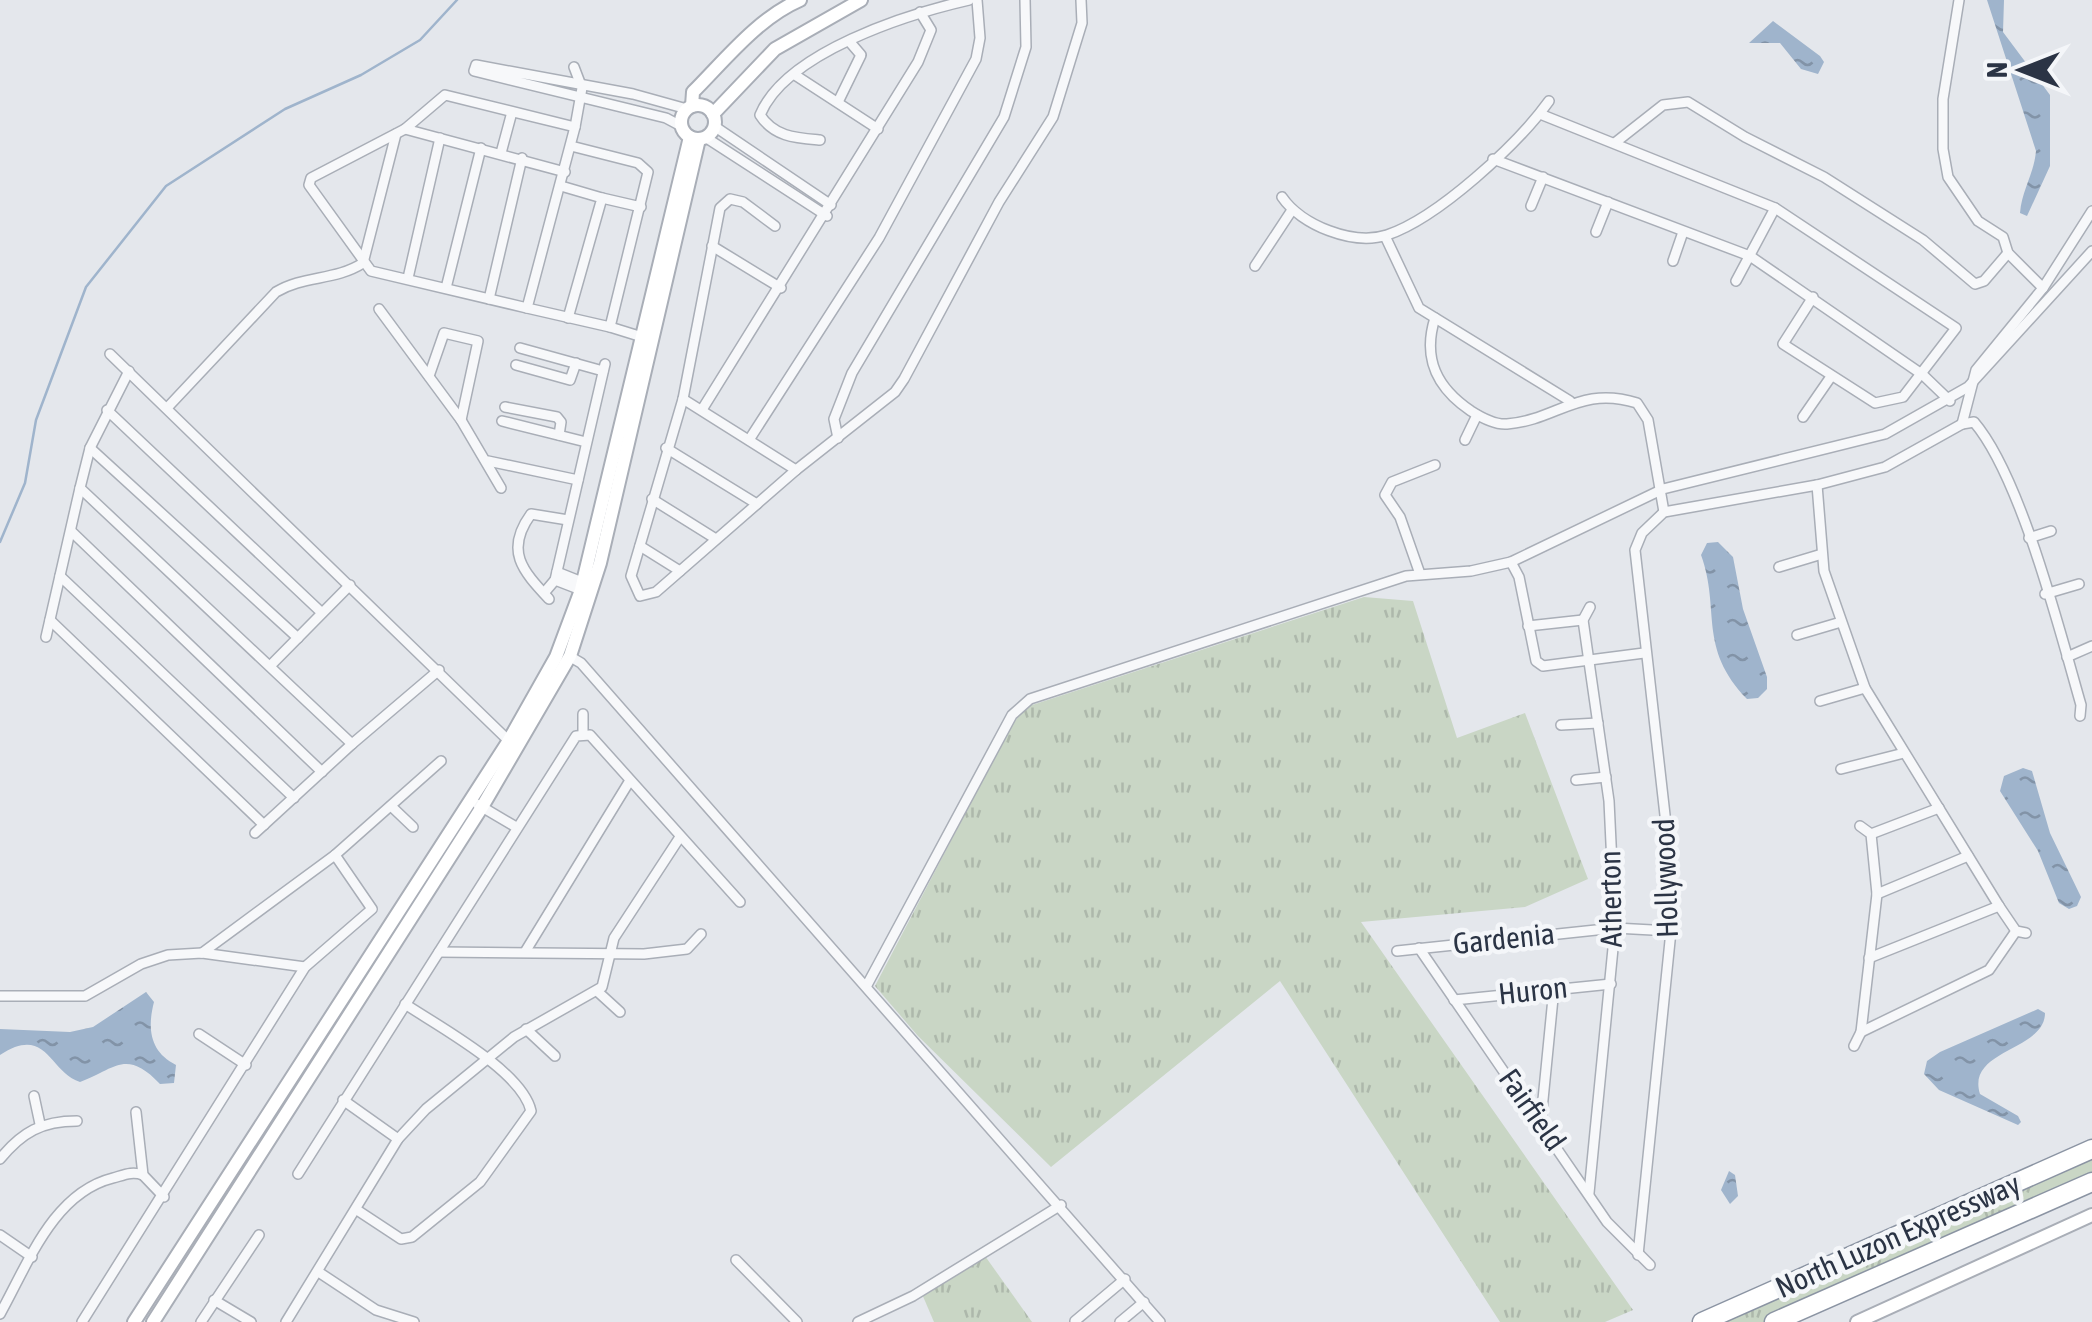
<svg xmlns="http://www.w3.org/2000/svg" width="2092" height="1322" font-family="'Asap Condensed',sans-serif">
<defs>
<pattern id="grass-tufts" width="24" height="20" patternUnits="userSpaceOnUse" patternTransform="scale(2.5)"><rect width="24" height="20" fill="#c9d6c5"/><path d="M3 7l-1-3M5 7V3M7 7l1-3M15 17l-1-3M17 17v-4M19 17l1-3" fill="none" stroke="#adb8ab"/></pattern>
<pattern id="water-ripples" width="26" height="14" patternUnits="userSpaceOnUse" patternTransform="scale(2.5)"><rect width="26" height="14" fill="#9fb4cc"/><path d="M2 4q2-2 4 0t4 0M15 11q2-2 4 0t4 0" fill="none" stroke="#8293a7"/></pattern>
</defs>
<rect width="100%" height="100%" fill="#e4e7ec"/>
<g fill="url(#grass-tufts)">
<path d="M 1364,597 L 1413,601 L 1457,738 L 1525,713 L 1588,879 L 1525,907 L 1361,922 L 1633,1310 L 1605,1322 L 1500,1322 L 1280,981 L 1051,1167 L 918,1036 L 875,986 L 1011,726 L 1026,707 Z"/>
<path d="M 2092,1156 L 2092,1177 L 1765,1322 L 1718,1322 Z"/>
<path d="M 985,1256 L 1032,1322 L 934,1322 L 922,1294 Z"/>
</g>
<g fill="url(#water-ripples)">
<path d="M 1987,0 L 2004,0 L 2003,32 L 2050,95 L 2050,166 L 2027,216 L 2020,213 C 2022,190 2034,174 2036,151 Z"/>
<path d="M 1773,21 L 1820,56 L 1824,62 L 1818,74 L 1801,69 L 1780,43 L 1749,43 Z"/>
<path d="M 1718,542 L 1733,557 L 1743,609 L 1767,677 L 1767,689 L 1758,698 L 1747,699 C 1697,647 1721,610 1701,555 L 1707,543 Z"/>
<path d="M 2023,768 L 2032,771 L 2050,833 L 2081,897 L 2077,906 L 2069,909 L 2059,903 L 2038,851 L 2000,791 L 2004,776 Z"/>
<path d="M 146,992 L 154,1002 C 147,1029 150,1052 176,1065 L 174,1083 L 160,1084 C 126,1048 115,1069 80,1082 C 49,1072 47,1024 0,1055 L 0,1029 L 70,1032 L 93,1027 Z"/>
<path d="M 2038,1009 L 2045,1013 C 2045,1051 1966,1049 1980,1094 L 2018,1116 L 2021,1122 L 2018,1125 L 1939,1090 L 1924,1074 L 1927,1061 L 1940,1052 Z"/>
<path d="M 1729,1171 L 1735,1175 L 1738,1196 L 1730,1204 L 1721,1190 Z"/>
</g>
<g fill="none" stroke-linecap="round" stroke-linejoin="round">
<path stroke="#9fb4cc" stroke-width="2.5" d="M 0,542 L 25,483 L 36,420 L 86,287 L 166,186 L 285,109 L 361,75 L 420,40 L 457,0"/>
<g stroke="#a9aeb7" stroke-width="12">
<g id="street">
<path d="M 1959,0 L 1943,99 L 1943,149 L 1948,177 L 1978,221 L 2003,237 L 2008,253 L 2043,288"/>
<path d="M 795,75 L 878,129"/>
<path d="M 839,100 L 861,55 L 849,41"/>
<path d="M 1540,114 L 1775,208 L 1956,328 L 1903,397 L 1875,403 L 1783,344 L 1813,297"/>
<path d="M 681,126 L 666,118 L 474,71 L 476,65 L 633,94 L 687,109"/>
<path d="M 714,126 L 831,205"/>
<path d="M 405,129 L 565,172"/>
<path d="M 705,137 L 827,216"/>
<path d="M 820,140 C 796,138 774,137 760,115 C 786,52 908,14 969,0"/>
<path d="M 1616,142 L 1663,105 L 1688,102 L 1745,137 L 1824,177 L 1923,240 L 1975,284 L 1984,281 L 2008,253"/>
<path d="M 571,146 L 638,163 L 648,172 L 610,327 L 527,308 L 575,127 L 582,88 L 574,67"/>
<path d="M 501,153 L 512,112"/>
<path d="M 1493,159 L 1750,256 L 1923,375 L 1950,401"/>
<path d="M 561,186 L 602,198 L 568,318"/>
<path d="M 1282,197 C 1301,225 1353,246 1387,235 C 1438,218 1518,144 1549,101"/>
<path d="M 602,198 L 641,207"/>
<path d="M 1531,206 L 1543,177"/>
<path d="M 775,226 L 743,202 L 730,199 L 720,208 L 683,399 L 631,576 L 640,596 L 656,592 L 796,470 L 895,392 L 904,379 L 999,202 L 1053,117 L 1082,23 L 1081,0"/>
<path d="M 1596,232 L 1608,202"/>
<path d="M 1385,236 L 1419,308 L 1570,401"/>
<path d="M 712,246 L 781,288"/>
<path d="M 1673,261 L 1683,232"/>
<path d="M 1255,266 L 1292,210"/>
<path d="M 408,278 L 440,138"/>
<path d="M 1736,281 L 1775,208"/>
<path d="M 446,288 L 481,148"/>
<path d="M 489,299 L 522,158"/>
<path d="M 527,308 L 371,271 L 309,185 L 311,178 L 405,129 L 445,95 L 575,127"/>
<path d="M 379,309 L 461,420 L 501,488"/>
<path d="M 1435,318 C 1422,359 1437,388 1471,411 C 1482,418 1495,425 1507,424 C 1557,420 1580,385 1637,403 L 1648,420 L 1664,512"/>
<path d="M 610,327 L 639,336"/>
<path d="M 520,348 L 603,371"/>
<path d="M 110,354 L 511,743"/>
<path d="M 516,365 L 570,380 L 576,363"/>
<path d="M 129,371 L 90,448 L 80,488 L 352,744 L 439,670"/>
<path d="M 429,376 L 444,333 L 478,341 L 461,420"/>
<path d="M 683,399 L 796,470"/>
<path d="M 505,407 L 557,417 L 561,422 L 559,435"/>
<path d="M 167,408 L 276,292 C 304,275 335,281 363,263 L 396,134"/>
<path d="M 703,408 L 918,62 L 931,30 L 920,12"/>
<path d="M 107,410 L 322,613"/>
<path d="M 1803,417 L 1830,378"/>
<path d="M 502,421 L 586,442"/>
<path d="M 1962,424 L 1976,370 L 2043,288 L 2092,211"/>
<path d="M 838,438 L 834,419 L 852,373 L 1004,117 L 1026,47 L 1025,0"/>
<path d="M 749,440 L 879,238 L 976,59 L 980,38 L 977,0"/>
<path d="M 1465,440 L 1477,415"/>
<path d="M 90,448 L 298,638"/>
<path d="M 666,448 L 757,504"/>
<path d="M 488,461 L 578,480"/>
<path d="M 1817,485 L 1824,571 L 1865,688 L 1999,906 L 2016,931 L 2026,933"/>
<path d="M 652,499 L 716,539"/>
<path d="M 71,531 L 322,772"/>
<path d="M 2029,538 L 2051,531"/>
<path d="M 640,546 L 680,571"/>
<path d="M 1511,562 L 1519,577 L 1536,661 L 1543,666 L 1644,653"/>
<path d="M 1779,567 L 1822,554"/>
<path d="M 557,572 L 587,584"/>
<path d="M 1420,574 L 1400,517 L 1385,495 L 1392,482 L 1435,465"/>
<path d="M 60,576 L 294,798"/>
<path d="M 555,580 L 586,592"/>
<path d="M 544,593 L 555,580 L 605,364"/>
<path d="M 2045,594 L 2079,584"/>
<path d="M 549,599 C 523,571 504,551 531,514 L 568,520"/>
<path d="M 50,620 L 264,825"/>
<path d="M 1528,626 L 1583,620"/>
<path d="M 1797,635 L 1841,622"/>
<path d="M 46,637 L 80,488"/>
<path d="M 569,656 L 581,663 L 1160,1322"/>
<path d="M 2067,657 L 2092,646"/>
<path d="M 271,665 L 350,585"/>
<path d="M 1820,701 L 1865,688"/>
<path d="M 583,714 L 583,733"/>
<path d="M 1561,725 L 1598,723"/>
<path d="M 1841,769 L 1904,753"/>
<path d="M 1576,780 L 1606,777"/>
<path d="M 477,804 L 516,827"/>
<path d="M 391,806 L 413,827"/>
<path d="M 255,833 L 352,744"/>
<path d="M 1871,834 L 1939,808"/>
<path d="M 1877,894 L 1968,856"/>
<path d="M 1419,948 L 1607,1222 L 1650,1265"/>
<path d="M 1397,951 L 1615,928 L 1671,931"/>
<path d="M 439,952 L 644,954 L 687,949 L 701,934"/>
<path d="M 525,952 L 629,782"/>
<path d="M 202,953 L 335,855 L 441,761"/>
<path d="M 1869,958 L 1999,906"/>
<path d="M 867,985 L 1012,715 L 1030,699 L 1406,576 L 1471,571 L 1511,562 L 1663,489 L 1885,434 L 1968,387 L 2092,251"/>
<path d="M 597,991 L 620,1012"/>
<path d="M 0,996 L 85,996 L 141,964 L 168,955 L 202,953 L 305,967"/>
<path d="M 1454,1000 L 1611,984"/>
<path d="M 526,1029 L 555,1056"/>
<path d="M 1861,1032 L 1989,970 L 2016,931"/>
<path d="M 199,1034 L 246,1065"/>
<path d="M 1854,1046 L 1861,1032 L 1877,894 L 1871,834 L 1860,826"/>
<path d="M 34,1096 L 40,1124"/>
<path d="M 343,1100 L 398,1139"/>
<path d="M 136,1112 L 143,1175 L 164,1197"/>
<path d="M 1541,1120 L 1554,988"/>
<path d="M 0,1159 C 22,1132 42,1121 77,1121"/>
<path d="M 298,1174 L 576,736 L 590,735 L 740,902"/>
<path d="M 1589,1193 L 1615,928 L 1609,801 L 1583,620 L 1590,607"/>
<path d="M 357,1210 L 401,1239 L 412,1237 L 480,1182 L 531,1111 C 522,1071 438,1026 405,1004"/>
<path d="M 0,1235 L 32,1257"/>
<path d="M 1638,1255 L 1671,931 L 1665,815 L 1635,550 L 1642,533 L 1664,512 L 1817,485 L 1885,467 L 1962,424 L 1974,422 C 2021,477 2060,632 2081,705 L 2080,716"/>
<path d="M 736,1260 L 797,1322"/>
<path d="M 320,1273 L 376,1310 L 414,1322"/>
<path d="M 214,1300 L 251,1322"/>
<path d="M 0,1314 C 28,1264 53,1193 113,1178 C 124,1175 132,1171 143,1175"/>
<path d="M 1075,1321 L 1125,1279"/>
<path d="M 82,1322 L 305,967 L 372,909 L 335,855"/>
<path d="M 201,1322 L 259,1235"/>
<path d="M 286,1322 L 398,1139 L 426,1109 L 514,1037 L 602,987 L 614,938 L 680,837"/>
<path d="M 858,1322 L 913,1296 L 1061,1205"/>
<path d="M 1120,1322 L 1144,1302"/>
</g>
</g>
<g stroke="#a9aeb7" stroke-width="16">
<g id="secondary">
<circle cx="698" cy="122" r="17"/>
<path d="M 692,106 L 693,92 C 725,60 758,18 800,0"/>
<path d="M 713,114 L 775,49 L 861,0"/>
<path d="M 134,1322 L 508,742 L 556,657 L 581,590 L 690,137"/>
<path d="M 153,1322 L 482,807 L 570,656 L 600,563 L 699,139"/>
<path d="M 1857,1322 L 2092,1215"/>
</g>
</g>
<g stroke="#8b94a3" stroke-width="21">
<g id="highway">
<path d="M 1702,1322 L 2092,1149"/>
<path d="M 1774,1322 L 2092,1182"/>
</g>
</g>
<use href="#street" stroke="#f7f8fa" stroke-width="9"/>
<use href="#secondary" stroke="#fff" stroke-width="12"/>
<use href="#highway" stroke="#fff" stroke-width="18"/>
</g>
<g text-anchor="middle" stroke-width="9" stroke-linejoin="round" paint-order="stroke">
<g font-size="30" fill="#2b3445" stroke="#f4f6f9">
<text transform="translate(1666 878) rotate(-92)" y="10">Hollywood</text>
<text transform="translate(1611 899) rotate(-91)" y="10">Atherton</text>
<text transform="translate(1504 939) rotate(-6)" y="10">Gardenia</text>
<text transform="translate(1533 991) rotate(-6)" y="10">Huron</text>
<text transform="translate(1532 1110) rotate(55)" y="10">Fairfield</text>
<text transform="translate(1898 1236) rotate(-24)" y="10">North Luzon Expressway</text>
</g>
</g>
<g transform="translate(2022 70) rotate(270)" stroke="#f4f6f9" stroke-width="8" paint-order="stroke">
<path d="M0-8L18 38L0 25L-18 38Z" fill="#2b3445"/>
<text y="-15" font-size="28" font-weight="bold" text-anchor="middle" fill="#2b3445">N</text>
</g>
</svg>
